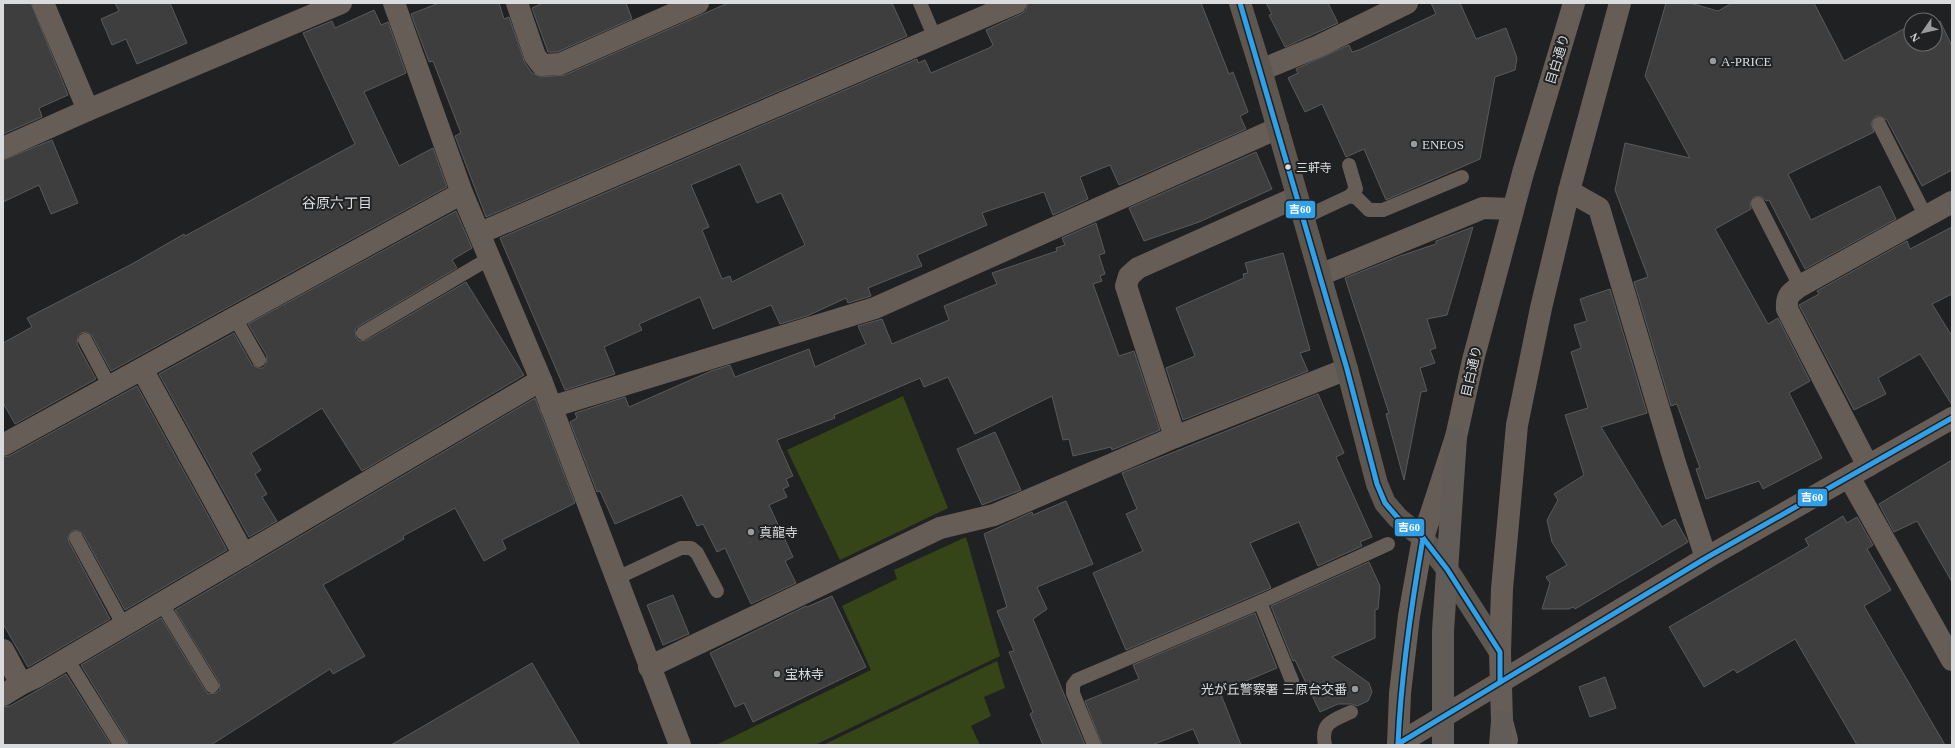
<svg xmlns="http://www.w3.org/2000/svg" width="1955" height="748" font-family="'Times New Roman','Noto Sans JP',serif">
<rect width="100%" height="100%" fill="#202122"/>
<g fill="#364517">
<path d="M 903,396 L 948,508 L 840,560 L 787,450 Z"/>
<path d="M 966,537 L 1000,656 L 815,745 L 716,745 L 871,670 L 842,606 L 897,579 L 894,570 Z"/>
<path d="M 997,661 L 1005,688 L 984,697 L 991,716 L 971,726 L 980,745 L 823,745 Z"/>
</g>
<g fill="#3e3e3e" stroke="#5a5a5a" fill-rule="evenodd">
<path d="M 3,3 L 31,3 L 68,95 L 39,108 L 42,117 L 3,134 Z"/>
<path d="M 115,3 L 170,3 L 187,43 L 137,64 L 126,39 L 112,45 L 101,19 L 119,11 Z"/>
<path d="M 439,3 L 499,3 L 504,19 L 509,17 L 525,63 L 532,73 L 542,77 L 565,75 L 728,3 L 892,3 L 907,36 L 486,217 L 455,136 L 461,133 L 433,61 L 429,62 L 411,14 Z"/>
<path d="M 543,3 L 626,3 L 632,19 L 557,52 L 548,52 L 532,8 Z"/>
<path d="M 1028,3 L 1201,3 L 1229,74 L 1233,72 L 1248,112 L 1240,116 L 1246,129 L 1119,185 L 1110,165 L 1080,177 L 1088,199 L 1053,215 L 1044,192 L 982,213 L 987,225 L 917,255 L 922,266 L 868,288 L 871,296 L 848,303 L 846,298 L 807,316 L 780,324 L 771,305 L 713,329 L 700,297 L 639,324 L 642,330 L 604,347 L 615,374 L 565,390 L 500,238 L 917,59 L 918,63 L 925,60 L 931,73 L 989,48 L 993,45 L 986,30 L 1021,14 L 1026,10 ZM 740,164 L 757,203 L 781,193 L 805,245 L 732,282 L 730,276 L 722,279 L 702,230 L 709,227 L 691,185 Z"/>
<path d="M 1266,3 L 1328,3 L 1338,23 L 1285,47 L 1269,15 L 1272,14 Z"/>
<path d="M 1431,3 L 1460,3 L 1476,39 L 1506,28 L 1517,58 L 1515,70 L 1495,77 L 1480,159 L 1386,200 L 1364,149 L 1346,157 L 1322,104 L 1305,112 L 1288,78 L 1298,73 L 1296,69 L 1349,45 L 1352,52 L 1359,50 L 1436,14 Z"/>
<path d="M 1666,3 L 1690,3 L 1718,11 L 1732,3 L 1814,3 L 1844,61 L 1911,25 L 1911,44 L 1935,44 L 1935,24 L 1940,21 L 1952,46 L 1952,170 L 1922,186 L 1887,120 L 1879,116 L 1875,117 L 1871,123 L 1874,132 L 1788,174 L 1811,220 L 1880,186 L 1896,219 L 1805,269 L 1769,200 L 1766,201 L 1762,197 L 1754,197 L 1750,203 L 1751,209 L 1715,229 L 1768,324 L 1778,318 L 1810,381 L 1789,393 L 1822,458 L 1763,489 L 1759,481 L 1706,499 L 1696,469 L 1700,468 L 1677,404 L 1671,406 L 1634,282 L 1648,277 L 1615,190 L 1625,143 L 1690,158 L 1645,76 Z"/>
<path d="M 374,10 L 381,25 L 388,22 L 406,73 L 364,92 L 399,166 L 433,148 L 447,187 L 111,371 L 92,336 L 86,332 L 81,333 L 78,336 L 77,344 L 96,379 L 15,424 L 3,403 L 3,343 L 32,327 L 27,318 L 132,264 L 184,234 L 185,236 L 355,144 L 303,33 L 332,21 L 335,28 Z"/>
<path d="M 52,140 L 78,203 L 51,214 L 39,185 L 3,202 L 3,160 Z"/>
<path d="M 1256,152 L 1272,189 L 1199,222 L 1144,241 L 1129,208 Z"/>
<path d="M 456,211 L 472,248 L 452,260 L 457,268 L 359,326 L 355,329 L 356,337 L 359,341 L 367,340 L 466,282 L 524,375 L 362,471 L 322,408 L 251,453 L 261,470 L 255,474 L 267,494 L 262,497 L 277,521 L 249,537 L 159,374 L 234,333 L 252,365 L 259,368 L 263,368 L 266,364 L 267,356 L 248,324 Z"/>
<path d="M 1096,223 L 1105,253 L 1099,255 L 1105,274 L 1100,276 L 1102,281 L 1093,284 L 1119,356 L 1134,351 L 1160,430 L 1112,450 L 1111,447 L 1073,456 L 1069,439 L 1063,440 L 1052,396 L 975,434 L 948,377 L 924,387 L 920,378 L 834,415 L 835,418 L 777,440 L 793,476 L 786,479 L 789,486 L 783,489 L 787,497 L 769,505 L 793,557 L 785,561 L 796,583 L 751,604 L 725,548 L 717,552 L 703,524 L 697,526 L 682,495 L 615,524 L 600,491 L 597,492 L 570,422 L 577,418 L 575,413 L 625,397 L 629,407 L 711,371 L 730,365 L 735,377 L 809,349 L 815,367 L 866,344 L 858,326 L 882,319 L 892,344 L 949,320 L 944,306 L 997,284 L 992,273 L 1057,251 L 1056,248 L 1065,245 L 1062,238 Z"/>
<path d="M 1473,227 L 1447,315 L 1427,319 L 1436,348 L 1430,350 L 1435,363 L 1420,368 L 1427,391 L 1421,392 L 1404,480 L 1386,414 L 1389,413 L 1345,278 L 1400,256 L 1436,244 L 1436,241 Z"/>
<path d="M 1952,227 L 1952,294 L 1932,304 L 1952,336 L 1952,405 L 1920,354 L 1878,378 L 1886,394 L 1854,410 L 1799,305 L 1819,294 L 1817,291 L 1907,241 L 1910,249 Z"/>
<path d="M 1283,253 L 1310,350 L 1300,353 L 1308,371 L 1183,420 L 1166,368 L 1195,356 L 1176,308 L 1244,278 L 1243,274 L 1248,273 L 1245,263 Z"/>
<path d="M 1610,289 L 1647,413 L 1601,427 L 1662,527 L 1675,519 L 1688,542 L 1575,609 L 1573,607 L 1569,609 L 1542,609 L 1550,583 L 1546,577 L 1567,565 L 1552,542 L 1547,520 L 1558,500 L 1554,494 L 1584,475 L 1565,415 L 1588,408 L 1571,352 L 1581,348 L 1574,325 L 1587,321 L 1580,299 Z"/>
<path d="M 137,386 L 227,550 L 125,610 L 83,534 L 77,530 L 72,531 L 68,537 L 69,542 L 110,619 L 28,667 L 3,624 L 3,457 L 9,456 Z"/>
<path d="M 1318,394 L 1344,453 L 1336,457 L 1372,537 L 1360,542 L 1362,546 L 1318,566 L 1299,522 L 1250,543 L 1271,588 L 1126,650 L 1093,573 L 1143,551 L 1126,514 L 1137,509 L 1122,473 Z"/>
<path d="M 535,398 L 575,503 L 502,540 L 506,549 L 484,561 L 455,508 L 403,536 L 404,539 L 323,585 L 365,656 L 333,674 L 330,669 L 211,745 L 128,745 L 127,740 L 81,665 L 161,618 L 205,690 L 208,694 L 216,693 L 220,690 L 219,682 L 175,610 Z"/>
<path d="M 995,432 L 1021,490 L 982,505 L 957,449 Z"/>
<path d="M 1952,460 L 1952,582 L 1917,521 L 1894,532 L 1879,504 Z"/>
<path d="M 1066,501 L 1093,564 L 1037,587 L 1047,609 L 1033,619 L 1085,745 L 1043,745 L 1030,714 L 1033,712 L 1009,652 L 1014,651 L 997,611 L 1007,607 L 984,534 L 1032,512 L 1033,515 Z"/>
<path d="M 1843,516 L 1847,523 L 1857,517 L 1873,545 L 1867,549 L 1891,590 L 1864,606 L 1945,745 L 1857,745 L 1795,639 L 1737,673 L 1734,669 L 1704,687 L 1669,627 L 1809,546 L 1805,539 Z"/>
<path d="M 1369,562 L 1380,586 L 1378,609 L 1375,610 L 1375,638 L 1332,657 L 1369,683 L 1372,692 L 1368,701 L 1357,706 L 1352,704 L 1338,704 L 1320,712 L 1295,660 L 1293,661 L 1271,606 Z"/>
<path d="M 673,595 L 689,634 L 663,645 L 647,605 Z"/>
<path d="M 832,596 L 866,667 L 753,722 L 744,703 L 735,707 L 710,653 L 806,606 L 807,607 Z"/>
<path d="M 1255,613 L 1277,668 L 1220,692 L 1241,745 L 1200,745 L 1193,729 L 1152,745 L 1102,745 L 1085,701 L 1139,679 L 1133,665 Z"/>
<path d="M 532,663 L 580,745 L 391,745 Z"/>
<path d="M 66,674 L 111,745 L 3,745 L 3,707 L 10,706 Z"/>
<path d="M 1605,677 L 1616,708 L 1590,717 L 1579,687 Z"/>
</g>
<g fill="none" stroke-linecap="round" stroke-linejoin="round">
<g stroke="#665d57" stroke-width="14">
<path d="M 920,3 L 935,38"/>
<path d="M 1879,124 L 1926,217"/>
<path d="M 1349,165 L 1356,189 L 1350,196"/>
<path d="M 1758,204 L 1800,286"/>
<path d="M 1303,218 L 1350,196 L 1357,198 L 1369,210 L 1383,210 L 1462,177"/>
<path d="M 235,318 L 259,360"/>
<path d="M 363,333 L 490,258"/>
<path d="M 85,340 L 110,387"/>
<path d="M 76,538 L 124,626"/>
<path d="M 617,578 L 681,548 L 691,548 L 697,553 L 717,591"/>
<path d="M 1260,602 L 1292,681"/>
<path d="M 162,604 L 212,686"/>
<path d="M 67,659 L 120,744"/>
<path d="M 1094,745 L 1073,693 L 1073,685 L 1077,680 L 1260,602 L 1388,544"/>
<path d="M 1325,745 C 1320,722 1334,720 1351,712"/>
</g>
<g stroke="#665d57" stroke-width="22">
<path d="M 43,3 L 88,110"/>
<path d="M 394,3 L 462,193 L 541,380 L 680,745"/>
<path d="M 517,3 L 535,56 L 542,65 L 560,64 L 698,3"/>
<path d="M 1261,70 L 1319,46 L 1407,3"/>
<path d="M 3,148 L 88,110 L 341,3"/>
<path d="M 1569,191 L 1599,208 L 1675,463 L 1706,558"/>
<path d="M 480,233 L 1016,3"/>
<path d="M 1320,275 L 1483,208 L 1513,209"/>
<path d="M 142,369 L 244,555"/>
<path d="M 551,407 L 875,308 L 1278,128"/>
<path d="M 1175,437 L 1126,286 L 1129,276 L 1138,268 L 1297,197"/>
<path d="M 3,445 L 462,193"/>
<path d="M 1868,466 L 1787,309 C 1786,296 1790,293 1800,286 L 1952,202"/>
<path d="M 1849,477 L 1952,660"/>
<path d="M 3,650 L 21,684"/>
<path d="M 649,667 L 940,528 L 994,515 L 1175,437 L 1347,369"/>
<path d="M 3,695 L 21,684 L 36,677 L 541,380"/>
<path d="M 1398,744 L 1706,558 L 1952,418"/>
</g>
<path stroke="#5e5750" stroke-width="22" d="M 1240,3 L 1261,70 L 1347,369 L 1377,484 L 1385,503 L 1398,518 L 1423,538 L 1447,569 L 1500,652"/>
<g stroke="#675d57" stroke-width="22">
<path d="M 1507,740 L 1502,721 L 1500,652 L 1502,589 L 1517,425 L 1541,308 L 1569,191 L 1620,3"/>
<path d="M 1398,745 L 1400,693 L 1409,616 L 1423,538 L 1456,437 L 1473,360 L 1523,173 L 1574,3"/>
</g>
<g stroke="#625c58" stroke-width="22">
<path d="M 1443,745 L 1443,631 L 1456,437"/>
<path d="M 1500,745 L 1502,721"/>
</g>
<g stroke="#1f2123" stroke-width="8">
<g id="bus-1">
<path d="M 1240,3 L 1347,369 L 1377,484 L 1385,503 L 1398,518 L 1423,538 L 1447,569 L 1500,652 L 1500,682"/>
<path d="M 1398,744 L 1706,558 L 1952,418"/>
<path d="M 1398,744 C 1401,674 1411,607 1423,538"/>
</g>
</g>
<use href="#bus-1" stroke="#30a0e9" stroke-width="5"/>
</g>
<g fill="#999a9c" stroke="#1f2123" stroke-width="1.5">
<circle cx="1713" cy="61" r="4"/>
<circle cx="1414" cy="144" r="4"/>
<circle cx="751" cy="532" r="4"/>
<circle cx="777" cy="674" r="4"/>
<circle cx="1355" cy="689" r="4"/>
</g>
<circle fill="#dadbdd" stroke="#1f2123" stroke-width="1.5" cx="1288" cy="167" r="3.5"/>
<g text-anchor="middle" stroke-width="4" stroke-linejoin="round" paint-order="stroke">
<g font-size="12" fill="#dadbdd" stroke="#1f2123" text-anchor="start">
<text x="1296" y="172">三軒寺</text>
</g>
<g font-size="13" fill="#dadbdd" stroke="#1f2123">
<text transform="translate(1557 59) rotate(-73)" y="5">目白通り</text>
<text transform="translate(1471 371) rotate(-77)" y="5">目白通り</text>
</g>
<g font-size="13" fill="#dadbdd" stroke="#1f2123" text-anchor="start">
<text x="1721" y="66">A-PRICE</text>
<text x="1422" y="149">ENEOS</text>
<text x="759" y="537">真龍寺</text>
<text x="785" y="679">宝林寺</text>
<text x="1347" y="694" text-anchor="end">光が丘警察署 三原台交番</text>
</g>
<g font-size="14" fill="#dbdee2" stroke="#1f2123">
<text x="337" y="208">谷原六丁目</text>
</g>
</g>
<g stroke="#1f2123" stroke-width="1.5">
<rect x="1285" y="200" width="31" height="19" rx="4" fill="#30a0e9"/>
<rect x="1797" y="488" width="31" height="19" rx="4" fill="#30a0e9"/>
<rect x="1394" y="518" width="31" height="19" rx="4" fill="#30a0e9"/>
</g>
<g font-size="11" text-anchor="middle" font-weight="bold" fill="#fff">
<text x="1300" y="213">吉60</text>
<text x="1812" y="501">吉60</text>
<text x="1409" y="531">吉60</text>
</g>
<rect width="1955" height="748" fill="none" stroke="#dadbdd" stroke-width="8"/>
<g transform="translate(1923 32) rotate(236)"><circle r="19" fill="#1f2123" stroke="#6a6b6d"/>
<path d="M0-3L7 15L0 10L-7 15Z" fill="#999a9c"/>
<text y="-6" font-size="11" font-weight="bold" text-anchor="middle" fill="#dadbdd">N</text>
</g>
</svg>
